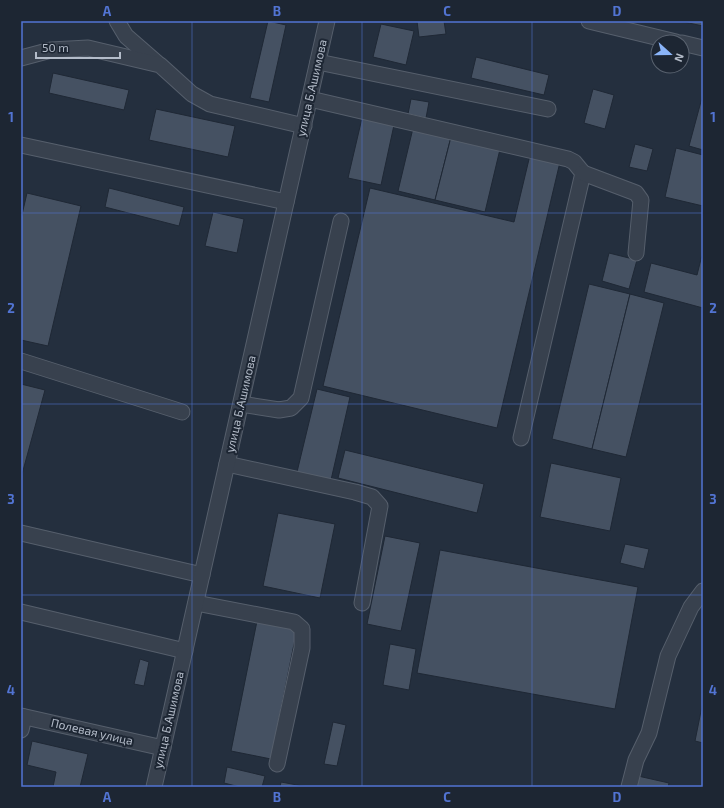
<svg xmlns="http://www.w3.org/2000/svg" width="724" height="808" font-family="'Exo 2',sans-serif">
<rect width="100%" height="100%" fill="#242f3e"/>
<g fill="#455162" stroke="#1f2835">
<path d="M 268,21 L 286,25 L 269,102 L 250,98 Z"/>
<path d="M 417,21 L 444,21 L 446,34 L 419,37 Z"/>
<path d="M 679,21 L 703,21 L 703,26 Z"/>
<path d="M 381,24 L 414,31 L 406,65 L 373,57 Z"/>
<path d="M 476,57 L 549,75 L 544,95 L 471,78 Z"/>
<path d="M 53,73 L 129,90 L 124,110 L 49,93 Z"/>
<path d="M 593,89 L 614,95 L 605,129 L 584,123 Z"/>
<path d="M 703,94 L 703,150 L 689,146 Z"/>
<path d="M 411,99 L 429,102 L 426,118 L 408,114 Z"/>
<path d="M 156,109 L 235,126 L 228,157 L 149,140 Z"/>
<path d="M 362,118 L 394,125 L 381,185 L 348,178 Z"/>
<path d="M 414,124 L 452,133 L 435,200 L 398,191 Z"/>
<path d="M 452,133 L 501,145 L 485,212 L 435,200 Z"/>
<path d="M 635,144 L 653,149 L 647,171 L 629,167 Z"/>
<path d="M 676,148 L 703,155 L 703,206 L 665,197 Z"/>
<path d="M 530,155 L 560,162 L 497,428 L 323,386 L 370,188 L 514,222 Z"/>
<path d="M 109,188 L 184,207 L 179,226 L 105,207 Z"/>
<path d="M 27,193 L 81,206 L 48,346 L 21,340 L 21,219 Z"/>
<path d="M 213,212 L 244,219 L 237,253 L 205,246 Z"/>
<path d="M 703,251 L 703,308 L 644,292 L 651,263 L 697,275 Z"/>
<path d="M 609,253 L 637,260 L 629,289 L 602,281 Z"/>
<path d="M 589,284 L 630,294 L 592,449 L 552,439 Z"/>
<path d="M 630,294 L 664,303 L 626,457 L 592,449 Z"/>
<path d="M 21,384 L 45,390 L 21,478 Z"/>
<path d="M 317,389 L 350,397 L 331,480 L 297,472 Z"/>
<path d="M 345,450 L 484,484 L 477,513 L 338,478 Z"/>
<path d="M 551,463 L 621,478 L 610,531 L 540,517 Z"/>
<path d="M 278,513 L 335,524 L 320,598 L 263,586 Z"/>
<path d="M 385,536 L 420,543 L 401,631 L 367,624 Z"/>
<path d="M 625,544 L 649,549 L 644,569 L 620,563 Z"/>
<path d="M 440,550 L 638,587 L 615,709 L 417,673 Z"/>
<path d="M 257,621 L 297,629 L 271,759 L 231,751 Z"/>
<path d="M 390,644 L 416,649 L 409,690 L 383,685 Z"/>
<path d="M 140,659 L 149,662 L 144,686 L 134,684 Z"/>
<path d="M 703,701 L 703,743 L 695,741 Z"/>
<path d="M 333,722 L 346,725 L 337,766 L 324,764 Z"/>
<path d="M 32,741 L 88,754 L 80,787 L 53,787 L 56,772 L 27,765 Z"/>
<path d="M 227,767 L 265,776 L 262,787 L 240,787 L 224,783 Z"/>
<path d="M 638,776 L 669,783 L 668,787 L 636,787 Z"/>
<path d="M 281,782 L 308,787 L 280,787 Z"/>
</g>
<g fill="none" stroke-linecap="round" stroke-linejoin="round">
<g stroke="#565f6c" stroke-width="17">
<g id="minor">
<path d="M 117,21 L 126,36 L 157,63"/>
<path d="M 589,21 L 676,42"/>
<path d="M 682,43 L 703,48"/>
<path d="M 21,58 L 51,50 L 88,48 L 160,65 L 192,94 L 210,104 L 304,126"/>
<path d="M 318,62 L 548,109"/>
<path d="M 310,99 L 568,159 L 574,162 L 583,173 L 521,438"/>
<path d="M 21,145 L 286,202"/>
<path d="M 583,173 L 636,193 L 641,200 L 636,253"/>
<path d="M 21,361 L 182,412"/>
<path d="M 241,404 L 279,410 L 291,408 L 301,398 L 341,221"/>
<path d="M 227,464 L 355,492 L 372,497 L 380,506 L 362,603"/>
<path d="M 21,533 L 202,575"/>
<path d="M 196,603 L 294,622 L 302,629 L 302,648 L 277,764"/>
<path d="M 21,612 L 185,651"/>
<path d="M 21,716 L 163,748"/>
<path d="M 21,730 L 24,717"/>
<path d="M 154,787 L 327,21"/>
<path d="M 629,787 L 636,760 L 649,733 L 668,656 L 691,607 L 703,591"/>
</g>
</g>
<use href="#minor" stroke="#38414e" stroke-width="15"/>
</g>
<path fill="none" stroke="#5274d3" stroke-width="1" stroke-opacity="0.55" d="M 192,21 L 192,787M 362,21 L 362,787M 532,21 L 532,787M 21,213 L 703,213M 21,404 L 703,404M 21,595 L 703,595"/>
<g text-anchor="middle" stroke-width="4" stroke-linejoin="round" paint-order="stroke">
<g font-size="12" fill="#b4bcc9" stroke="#1d2633">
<text transform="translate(312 88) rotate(-77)" y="4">улица Б.Ашимова</text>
<text transform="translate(241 404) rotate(-77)" y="4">улица Б.Ашимова</text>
<text transform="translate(169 720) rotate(-77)" y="4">улица Б.Ашимова</text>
<text transform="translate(92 732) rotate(13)" y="4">Полевая улица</text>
</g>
</g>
<rect width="724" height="808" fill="none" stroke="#1d2633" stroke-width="44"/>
<g transform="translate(670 54) rotate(111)"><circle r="19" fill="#1d2633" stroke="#59626f"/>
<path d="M0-3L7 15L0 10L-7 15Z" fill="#8ab4f8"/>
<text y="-6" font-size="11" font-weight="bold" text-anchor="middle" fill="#b4bcc9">N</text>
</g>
<path d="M36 52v6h84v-6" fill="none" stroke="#b4bcc9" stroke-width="2"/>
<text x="42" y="52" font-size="12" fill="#b4bcc9" stroke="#1d2633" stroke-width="3" paint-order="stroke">50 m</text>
<rect x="22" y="22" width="680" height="764" fill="none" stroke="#5274d3" stroke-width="1.5"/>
<g font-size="13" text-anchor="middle" font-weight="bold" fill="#5274d3">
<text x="107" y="16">A</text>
<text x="277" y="16">B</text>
<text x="447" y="16">C</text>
<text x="617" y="16">D</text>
<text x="11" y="122">1</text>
<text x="713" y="122">1</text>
<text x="11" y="313">2</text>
<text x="713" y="313">2</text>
<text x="11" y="504">3</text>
<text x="713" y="504">3</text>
<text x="11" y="695">4</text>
<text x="713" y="695">4</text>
<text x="107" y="802">A</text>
<text x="277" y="802">B</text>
<text x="447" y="802">C</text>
<text x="617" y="802">D</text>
</g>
</svg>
